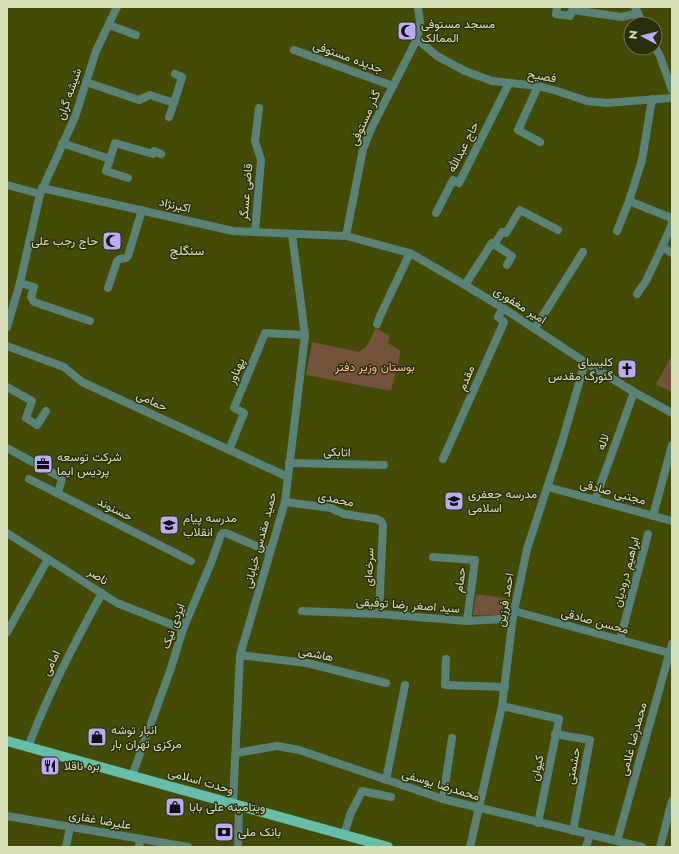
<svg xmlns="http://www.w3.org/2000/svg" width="679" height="854" font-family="Jost,Vazirmatn,sans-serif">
<rect width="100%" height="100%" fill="#434b04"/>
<g fill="#73533c">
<path d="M 376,328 L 390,336 L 388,343 L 401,351 L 391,391 L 306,375 L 312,342 L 359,352 L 366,347 Z"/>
<path d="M 672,355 L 672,392 L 656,384 Z"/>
<path d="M 476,594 L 510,599 L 509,613 L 500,616 L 473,615 Z"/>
</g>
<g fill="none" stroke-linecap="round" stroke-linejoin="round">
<g stroke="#598378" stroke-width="8">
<path d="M 557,7 L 556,14 L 570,16 L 572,10 L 622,17 L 638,13"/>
<path d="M 635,7 L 643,24"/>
<path d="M 109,25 L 136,35"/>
<path d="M 417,39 L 437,56 L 465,71 L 492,81 L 538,86 L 557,91 L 587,101 L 606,103 L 672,98"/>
<path d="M 655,47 L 660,56 L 672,90"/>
<path d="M 294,50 L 393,86"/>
<path d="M 86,82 L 139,100 L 150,95 L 174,103 L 182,77 L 175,74"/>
<path d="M 538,86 L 518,130 L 540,142"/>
<path d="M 169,117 L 174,103"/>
<path d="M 62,143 L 110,159 L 115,143 L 153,154 L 154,151 L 161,154"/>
<path d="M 110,159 L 106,171 L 128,178"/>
<path d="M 7,185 L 40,194"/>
<path d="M 42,188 L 233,231 L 346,236 L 410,253 L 465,285 L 503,308 L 585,362 L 634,392 L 672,413"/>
<path d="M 629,201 L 669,217 L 672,220"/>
<path d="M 436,213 L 453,180 L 459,183 L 509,83"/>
<path d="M 672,224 L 662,247 L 672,253"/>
<path d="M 617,231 L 629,201 L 642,160 L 652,99"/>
<path d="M 255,232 L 261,160 L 255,141 L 259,108"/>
<path d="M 346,236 L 363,149 L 372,127 L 417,39 L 420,22 L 418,7"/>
<path d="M 494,245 L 502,232 L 506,233 L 520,210 L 558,230"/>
<path d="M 20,283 L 34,287 L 31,297 L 34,302 L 90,321"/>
<path d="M 465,285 L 492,243 L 512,256 L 507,265"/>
<path d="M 108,288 L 117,261 L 120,259 L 126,258 L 128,256 L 142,210"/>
<path d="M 637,294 L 646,281 L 662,247"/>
<path d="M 377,324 L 380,316 L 410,253"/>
<path d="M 7,327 L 20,283 L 40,194 L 75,117 L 96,51 L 117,7"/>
<path d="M 535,328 L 583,252"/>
<path d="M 7,346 L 64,367 L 82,382 L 288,477"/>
<path d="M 7,387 L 32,401 L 26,418 L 37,425 L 46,411"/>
<path d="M 7,448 L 62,478 L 58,494"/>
<path d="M 229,450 L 244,413 L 234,408 L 265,333 L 305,335"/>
<path d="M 443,459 L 504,322 L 498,317 L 503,308"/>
<path d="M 289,463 L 384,465"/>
<path d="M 29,479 L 191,561"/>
<path d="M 548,487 L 672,521"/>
<path d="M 595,500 L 634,392"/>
<path d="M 285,502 L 331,508 L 344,514 L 376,519 L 381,521 L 383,525 L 379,614"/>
<path d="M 653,516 L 672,445"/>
<path d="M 7,533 L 117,603 L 183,629"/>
<path d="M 433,557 L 475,560 L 467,621"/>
<path d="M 302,611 L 379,614 L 467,621 L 505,619 L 513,616"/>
<path d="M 514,611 L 669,653"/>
<path d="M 7,632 L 48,559"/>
<path d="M 620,640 L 648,534"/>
<path d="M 240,655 L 307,663 L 386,683"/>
<path d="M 446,659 L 445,685 L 505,687"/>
<path d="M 502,706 L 559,719 L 538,823"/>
<path d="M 555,734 L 590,740 L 573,831"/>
<path d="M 28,747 C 49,692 74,644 102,593"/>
<path d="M 236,753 L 277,746 L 299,750 L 443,799 L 642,847"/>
<path d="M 132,776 L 171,668 L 183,629 L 211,563 L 221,535 L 223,533 L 226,533 L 270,552"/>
<path d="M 386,780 L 405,685"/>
<path d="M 443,799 L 452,738"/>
<path d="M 233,804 L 240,655 L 285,502 L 305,335 L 292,234"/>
<path d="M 344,835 L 350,815 L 362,791 L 391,797"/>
<path d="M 617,841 L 672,644"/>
<path d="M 66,847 L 70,827"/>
<path d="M 139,847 L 140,839"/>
<path d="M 238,847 L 239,806"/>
<path d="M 470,847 L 502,706 L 513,616 L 527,549 L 562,442 L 585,362"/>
<path d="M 586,847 L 590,835"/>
<path d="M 660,847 L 672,801"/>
</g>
<path stroke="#598378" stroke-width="8" d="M 7,816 L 188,847"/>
<path stroke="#64bea9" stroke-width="10" d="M 7,741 L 388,847"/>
</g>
<defs>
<g id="mosque-square" transform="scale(1)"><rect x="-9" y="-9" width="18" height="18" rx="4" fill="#bea9f5" stroke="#2a2f0b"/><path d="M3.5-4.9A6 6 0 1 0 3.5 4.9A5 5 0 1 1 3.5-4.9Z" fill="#111"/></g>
<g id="church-square" transform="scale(1)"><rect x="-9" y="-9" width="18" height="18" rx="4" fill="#bea9f5" stroke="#2a2f0b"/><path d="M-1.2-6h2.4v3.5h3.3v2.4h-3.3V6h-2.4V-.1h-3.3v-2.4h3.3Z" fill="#111"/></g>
<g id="office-square" transform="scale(1)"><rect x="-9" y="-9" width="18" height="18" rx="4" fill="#bea9f5" stroke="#2a2f0b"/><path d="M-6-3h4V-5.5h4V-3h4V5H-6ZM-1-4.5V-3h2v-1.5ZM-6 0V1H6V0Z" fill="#111"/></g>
<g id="school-square" transform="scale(1)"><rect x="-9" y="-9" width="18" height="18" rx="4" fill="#bea9f5" stroke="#2a2f0b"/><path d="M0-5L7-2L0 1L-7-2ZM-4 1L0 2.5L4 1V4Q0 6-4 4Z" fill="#111"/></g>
<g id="shop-square" transform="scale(1)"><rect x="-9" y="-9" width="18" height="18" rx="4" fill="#bea9f5" stroke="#2a2f0b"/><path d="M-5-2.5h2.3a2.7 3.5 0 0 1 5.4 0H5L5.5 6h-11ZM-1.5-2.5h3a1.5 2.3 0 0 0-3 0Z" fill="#111"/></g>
<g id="restaurant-square" transform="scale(1)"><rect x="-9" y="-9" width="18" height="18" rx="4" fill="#bea9f5" stroke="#2a2f0b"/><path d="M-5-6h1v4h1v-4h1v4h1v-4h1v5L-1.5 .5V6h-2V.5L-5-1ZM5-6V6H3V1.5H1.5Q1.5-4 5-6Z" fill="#111"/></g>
<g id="bank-square" transform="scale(1)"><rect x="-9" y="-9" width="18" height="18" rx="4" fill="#bea9f5" stroke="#2a2f0b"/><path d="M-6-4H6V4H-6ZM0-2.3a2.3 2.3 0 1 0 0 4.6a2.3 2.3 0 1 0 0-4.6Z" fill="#111"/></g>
</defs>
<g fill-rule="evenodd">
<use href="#mosque-square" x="407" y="31"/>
<use href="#mosque-square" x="112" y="241"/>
<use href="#church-square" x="627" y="369"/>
<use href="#office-square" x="43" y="464"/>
<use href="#school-square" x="454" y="501"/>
<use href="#school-square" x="169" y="525"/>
<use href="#shop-square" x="97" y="737"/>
<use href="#restaurant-square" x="50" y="766"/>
<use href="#shop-square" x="175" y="807"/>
<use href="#bank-square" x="224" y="832"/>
</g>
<g text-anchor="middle" stroke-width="3" stroke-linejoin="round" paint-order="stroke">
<g font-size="12" fill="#d8e0b8" stroke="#2a2f0b" text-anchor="start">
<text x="421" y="28">مسجد مستوفی<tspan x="421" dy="14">الممالک</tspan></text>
<text x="98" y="245" text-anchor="end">حاج رجب علی</text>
<text x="613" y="366" text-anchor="end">کلیسای<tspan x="613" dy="14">گئورگ مقدس</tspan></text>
<text x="57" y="461">شرکت توسعه<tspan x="57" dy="14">پردیس ایما</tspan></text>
<text x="468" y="498">مدرسه جعفری<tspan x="468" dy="14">اسلامی</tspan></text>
<text x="183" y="522">مدرسه پیام<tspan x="183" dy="14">انقلاب</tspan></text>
<text x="111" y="734">انبار توشه<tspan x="111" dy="14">مرکزی تهران بار</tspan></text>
<text x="64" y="770">بره ناقلا</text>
<text x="189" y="811">ویتامینه علی بابا</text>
<text x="238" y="836">بانک ملی</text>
</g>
<g font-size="12" fill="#d8e0b8" stroke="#2a2f0b">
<text transform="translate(348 57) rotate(20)" y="4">جدیده مستوفی</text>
<text transform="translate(542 76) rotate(10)" y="4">فصیح</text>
<text transform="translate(69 94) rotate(-71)" y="4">شیشه گران</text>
<text transform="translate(365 118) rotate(-66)" y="4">گذر مستوفی</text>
<text transform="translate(463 147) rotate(-63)" y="4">حاج عبدالله</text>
<text transform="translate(246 192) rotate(-85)" y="4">قاضی عسگر</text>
<text transform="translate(175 205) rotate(13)" y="4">اکبرنژاد</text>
<text transform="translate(520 305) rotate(32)" y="4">امیر مغفوری</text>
<text transform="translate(236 371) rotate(-67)" y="4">پهناور</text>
<text transform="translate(466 378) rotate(-67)" y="4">مقدم</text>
<text transform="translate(152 401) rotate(25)" y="4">حمامی</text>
<text transform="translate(603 442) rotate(-70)" y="4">لاله</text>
<text transform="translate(337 452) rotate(2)" y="4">اتابکی</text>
<text transform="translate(613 492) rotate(15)" y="4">مجتبی صادقی</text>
<text transform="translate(336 499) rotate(12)" y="4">محمدی</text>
<text transform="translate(115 509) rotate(27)" y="4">حسنوند</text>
<text transform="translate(260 540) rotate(-75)" y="4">حمید مقدس خیابانی</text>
<text transform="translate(369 567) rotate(-88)" y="4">سرخه‌ای</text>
<text transform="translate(626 572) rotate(-75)" y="4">ابراهیم درودیان</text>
<text transform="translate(98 576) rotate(32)" y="4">ناصر</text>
<text transform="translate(460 580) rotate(-82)" y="4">حمام</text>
<text transform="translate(505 600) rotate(-80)" y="4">احمد فرزین</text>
<text transform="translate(408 605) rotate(4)" y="4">سید اصغر رضا توفیقی</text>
<text transform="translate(595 621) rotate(15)" y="4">محسن صادقی</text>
<text transform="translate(173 626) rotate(-70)" y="4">ایزدی نیک</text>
<text transform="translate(316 654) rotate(11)" y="4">هاشمی</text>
<text transform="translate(51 663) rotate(-64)" y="4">امامی</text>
<text transform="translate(633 739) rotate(-75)" y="4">محمدرضا غلامی</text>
<text transform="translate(573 766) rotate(-80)" y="4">حشمتی</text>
<text transform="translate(537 768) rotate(-79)" y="4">کیوان</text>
<text transform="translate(201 781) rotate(16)" y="4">وحدت اسلامی</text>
<text transform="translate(441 785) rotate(17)" y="4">محمدرضا یوسفی</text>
<text transform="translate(100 820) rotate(10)" y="4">علیرضا غفاری</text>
</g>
<g font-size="12" fill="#fbbf95" stroke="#2a2f0b">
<text x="375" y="371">بوستان وزیر دفتر</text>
</g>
<g font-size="13" fill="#d8e0b8" stroke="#2a2f0b">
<text x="187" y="255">سنگلج</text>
</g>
</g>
<rect width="679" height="854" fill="none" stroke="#d8e0b8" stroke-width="16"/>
<g transform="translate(643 36) rotate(277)"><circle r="19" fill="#2a2f0b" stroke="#707650"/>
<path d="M0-3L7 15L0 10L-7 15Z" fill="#bea9f5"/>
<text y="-6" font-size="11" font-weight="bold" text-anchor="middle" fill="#d8e0b8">N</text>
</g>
</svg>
